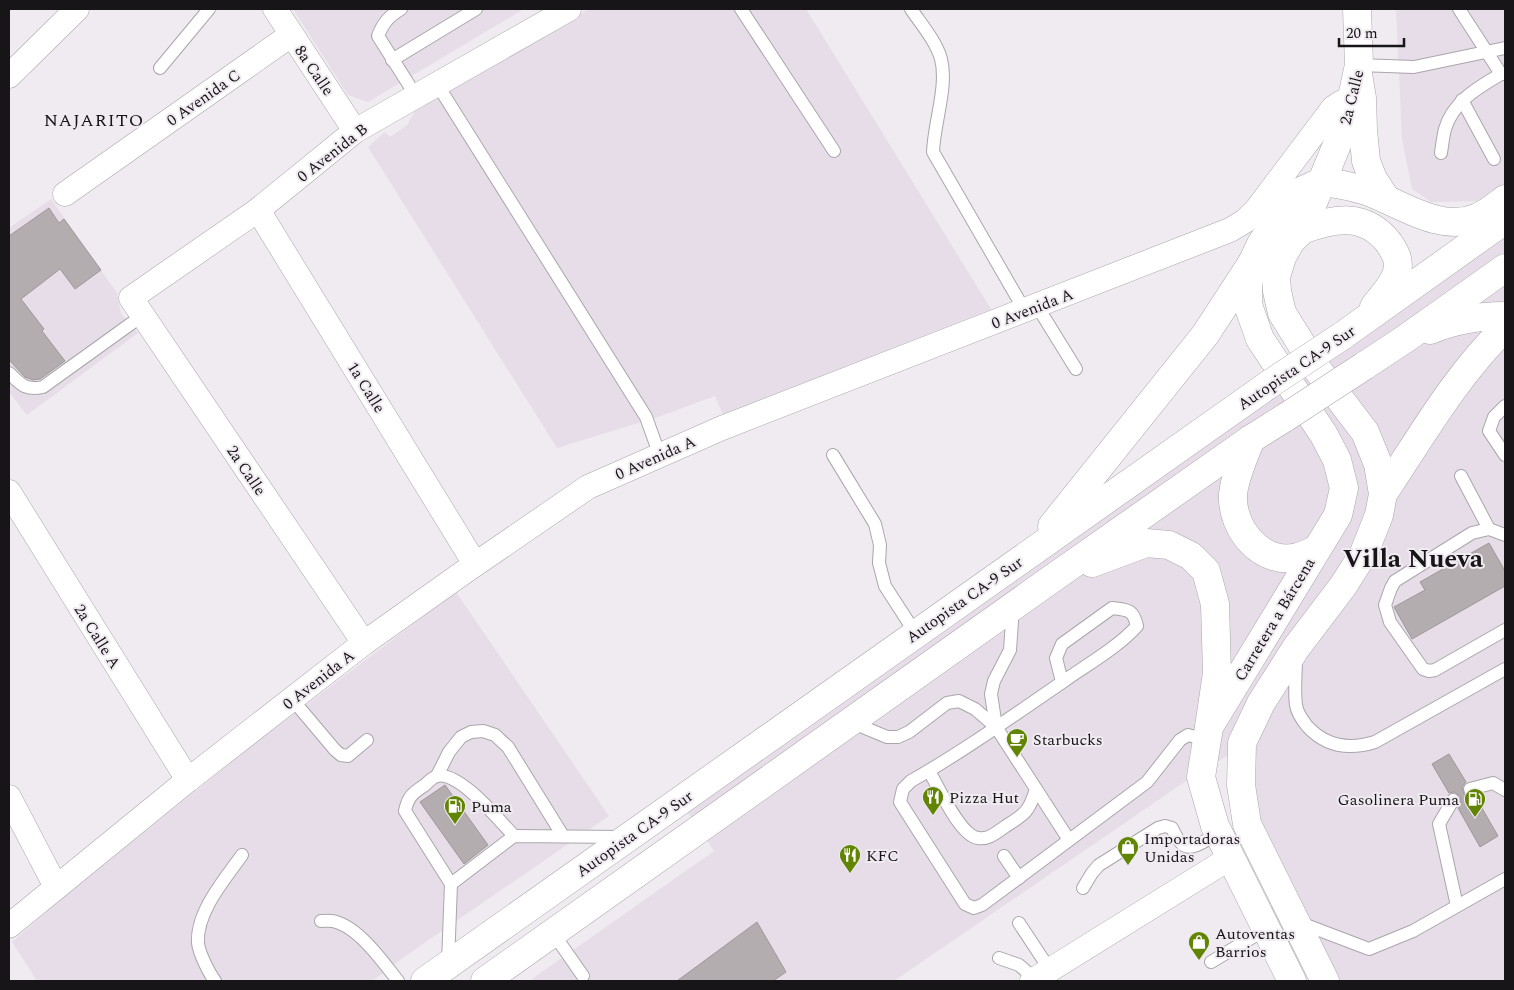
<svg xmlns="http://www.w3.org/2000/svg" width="1514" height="990" font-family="Spectral,serif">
<rect width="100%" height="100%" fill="#f0ebf1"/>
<g fill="#e6dde8">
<path d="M 293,9 L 524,9 L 368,102 L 348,95 Z"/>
<path d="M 589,9 L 806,9 L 991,309 L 723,415 L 715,396 L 658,417 L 557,448 L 368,147 L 385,132 L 390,137 L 407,125 L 415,111 L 431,100 Z"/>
<path d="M 1396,9 L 1505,9 L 1505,188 L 1488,201 L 1431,202 L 1412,189 L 1402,139 Z"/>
<path d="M 51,199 L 117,293 L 121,314 L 138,333 L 27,415 L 9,392 L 9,228 Z"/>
<path d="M 1505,236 L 1505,981 L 1336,981 L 1259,829 L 1253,740 L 1186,781 L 894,981 L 529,981 L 714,851 L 686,810 L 947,626 Z"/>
<path d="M 456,592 L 609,816 L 407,955 L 372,981 L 37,981 L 12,942 L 59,901 L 250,747 Z"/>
</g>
<g fill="#b4adb0" stroke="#9e979a">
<path d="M 49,208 L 59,223 L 64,219 L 101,270 L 75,289 L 60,269 L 21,299 L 44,329 L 42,331 L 65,361 L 40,379 L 33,380 L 25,377 L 9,360 L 9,236 Z"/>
<path d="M 1489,543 L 1505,571 L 1505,586 L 1412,639 L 1394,607 L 1425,590 L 1420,582 Z"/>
<path d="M 1449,754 L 1466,782 L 1462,787 L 1464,794 L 1468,797 L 1475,796 L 1498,836 L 1480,847 L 1458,808 L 1461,801 L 1460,796 L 1454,792 L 1449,793 L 1432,764 Z"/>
<path d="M 445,785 L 488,845 L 464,864 L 420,802 Z"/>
<path d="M 757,922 L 786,972 L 773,981 L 677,981 Z"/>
</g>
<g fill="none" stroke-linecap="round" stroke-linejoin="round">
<g stroke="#aaa6ab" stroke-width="14">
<g id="service">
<path d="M 401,9 C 389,16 383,23 378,36 L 416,96"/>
<path d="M 741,9 L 834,151"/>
<path d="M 911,9 C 921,24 936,41 941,59 C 948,86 934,123 933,152 L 1025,311"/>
<path d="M 1459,9 L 1501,74 L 1505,74"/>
<path d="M 392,60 L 476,9"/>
<path d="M 1359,65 L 1414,67 L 1505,48"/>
<path d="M 160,68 L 209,9"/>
<path d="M 437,84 L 646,417 L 660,456"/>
<path d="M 1462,100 L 1494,159"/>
<path d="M 1441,153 C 1442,146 1443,137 1445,129 C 1453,102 1477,88 1501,74"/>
<path d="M 1037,306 L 1076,369"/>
<path d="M 9,373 C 21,384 25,391 43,387 L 143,315"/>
<path d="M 1505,406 L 1494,417 L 1489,431 L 1505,455"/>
<path d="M 833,455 L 875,524 L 880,545 L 879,563 L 885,586 L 916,634"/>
<path d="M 1461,476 L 1489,529"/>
<path d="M 1505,535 L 1489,529 L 1472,533 L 1395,581 L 1391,588 L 1385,605 L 1390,622 L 1423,669 L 1429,671 L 1435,670 L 1505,630"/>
<path d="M 1296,658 C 1296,673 1294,690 1296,705 C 1297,712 1303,721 1307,726 C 1326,747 1349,750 1375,742 L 1505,669"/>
<path d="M 1062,682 L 1056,658 L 1062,644 L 1112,608 C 1128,610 1133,609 1137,626 C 1117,648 1088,664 1064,681 C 1014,715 964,751 911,781 L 903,789 L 900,802 L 965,904 L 974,908 L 982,905 L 1147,782 L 1180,740 L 1188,735 L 1206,740"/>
<path d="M 292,699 L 335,750 L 341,755 L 348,756 L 367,740"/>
<path d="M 851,722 L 887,737 L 898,737 L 909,732 L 947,703 L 959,701 L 975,709 L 996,727 L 1069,840"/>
<path d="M 996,727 L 991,694 L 994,681 L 1010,650 L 1013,607"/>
<path d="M 929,771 C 938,786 960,836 978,838 C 989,840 997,832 1006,826 C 1025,814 1029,812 1036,789"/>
<path d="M 437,776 L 449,752 L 461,737 L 471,732 L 483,731 L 495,735 L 508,747 L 563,836"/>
<path d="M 1470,789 L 1493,783 L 1505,790"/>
<path d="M 1453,800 L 1439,824 L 1457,906"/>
<path d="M 1004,856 L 1019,878"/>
<path d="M 451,884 L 514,836 L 622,837"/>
<path d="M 1083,888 L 1092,873 L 1099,865 L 1158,828 L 1165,826 L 1172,828 C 1185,858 1194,846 1218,834"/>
<path d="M 321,921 C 326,921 332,920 336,922 C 359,928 384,963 398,981"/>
<path d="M 1298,922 L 1369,949 L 1413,931 L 1505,879"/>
<path d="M 1019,923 L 1050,970"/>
<path d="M 553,933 L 583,976"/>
<path d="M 999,958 L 1019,965 L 1035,979"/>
<path d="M 1211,962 L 1266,929"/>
<path d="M 448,963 L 451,884 L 405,811 C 408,796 413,793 425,785 C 428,782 433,777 437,776 C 459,771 499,820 514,836"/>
<path d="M 215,981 C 209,973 199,953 198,943 C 196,912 225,879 242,855"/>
</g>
</g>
<g stroke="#aaa6ab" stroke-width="25">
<g id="minor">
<path d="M 275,9 L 355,131"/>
<path d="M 9,76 L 77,9"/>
<path d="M 65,194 L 291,35"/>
<path d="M 258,210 L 475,564"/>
<path d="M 9,492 L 188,780"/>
<path d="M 364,643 L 131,298 L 258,210 L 355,131 L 569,9"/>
<path d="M 9,797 L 56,887"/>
<path d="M 9,926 L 188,780 L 364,643 L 467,570 L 588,487 L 722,428 L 1230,230 L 1245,221 L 1257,209 L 1333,108 L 1342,102 L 1352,100"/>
<path d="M 1032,981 L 1230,858"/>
</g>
</g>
<g stroke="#aaa6ab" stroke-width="29">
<g id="primary">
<path d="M 1292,981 L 1215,826 L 1201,777 L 1209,727 L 1338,515 L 1344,488 L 1337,460 L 1324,435 L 1260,339 L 1248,305 L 1248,284 L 1252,263 L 1261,244 L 1286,205 L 1299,192 L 1321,182"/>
<path d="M 1325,981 L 1247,824 L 1241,785 L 1242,743 L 1261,703 L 1296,648 L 1343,586 L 1364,553 L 1379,515 L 1383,494 L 1378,464 L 1365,432 L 1317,369 L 1282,313 L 1277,291 L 1276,277 L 1282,257 L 1291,241 L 1302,230 L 1347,120 L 1359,65 L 1357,9"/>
</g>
</g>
<g stroke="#aaa6ab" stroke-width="29">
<g id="trunk">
<path d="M 1358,74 L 1362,98 L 1363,130 L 1366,161 L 1373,179 L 1386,199"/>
<path d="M 1321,182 C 1335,183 1349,186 1363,190 C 1398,201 1437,233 1476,218 C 1487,214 1496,206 1505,199"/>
<path d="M 1302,230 C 1334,218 1365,212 1389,243 C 1395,252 1400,260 1397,272 C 1394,285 1382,296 1374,307"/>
<path d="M 1430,330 C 1454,320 1479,316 1505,316"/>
<path d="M 1342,336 L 1505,220"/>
<path d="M 1364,366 L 1405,339 L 1505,268"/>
<path d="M 1251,439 C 1244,456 1235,476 1233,494 C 1231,529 1262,566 1298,557 C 1304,555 1311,552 1316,550"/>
<path d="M 1383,494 C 1421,437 1456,375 1505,328"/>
<path d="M 1052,526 L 1205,335 L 1252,263"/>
<path d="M 1092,563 L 1146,543 L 1169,545 L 1191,556 L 1206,571 L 1215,604 L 1217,673 L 1209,727"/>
<path d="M 425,981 L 1271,383"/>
<path d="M 485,981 L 1053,578 L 1251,439 L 1286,417"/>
</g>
</g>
<use href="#service" stroke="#fff" stroke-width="12"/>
<use href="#minor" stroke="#fff" stroke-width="24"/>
<use href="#primary" stroke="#fff" stroke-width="28"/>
<use href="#trunk" stroke="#fff" stroke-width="28"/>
<g stroke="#aaa6ab" stroke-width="29" stroke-linecap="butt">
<g id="trunk-bridge">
<path d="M 1271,383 L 1342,336"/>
<path d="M 1286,417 L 1364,366"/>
</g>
</g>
<use href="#trunk-bridge" stroke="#fff" stroke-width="28"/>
</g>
<defs>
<g id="cafe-pin" transform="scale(1.125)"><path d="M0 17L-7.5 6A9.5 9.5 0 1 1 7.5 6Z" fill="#618502" stroke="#f0ebf1"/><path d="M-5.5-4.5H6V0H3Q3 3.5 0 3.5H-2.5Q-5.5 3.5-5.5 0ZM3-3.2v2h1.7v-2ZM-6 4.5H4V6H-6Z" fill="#fff"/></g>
<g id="restaurant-pin" transform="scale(1.125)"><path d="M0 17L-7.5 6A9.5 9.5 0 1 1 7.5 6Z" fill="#618502" stroke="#f0ebf1"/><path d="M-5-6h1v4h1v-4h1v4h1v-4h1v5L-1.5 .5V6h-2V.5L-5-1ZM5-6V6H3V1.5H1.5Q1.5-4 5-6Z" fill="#fff"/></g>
<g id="fuel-pin" transform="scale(1.125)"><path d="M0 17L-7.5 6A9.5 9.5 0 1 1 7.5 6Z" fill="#618502" stroke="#f0ebf1"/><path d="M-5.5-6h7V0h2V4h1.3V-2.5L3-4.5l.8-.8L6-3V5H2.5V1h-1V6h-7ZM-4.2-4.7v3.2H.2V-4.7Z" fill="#fff"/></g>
<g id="shop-pin" transform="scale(1.125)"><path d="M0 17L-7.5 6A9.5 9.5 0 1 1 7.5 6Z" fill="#618502" stroke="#f0ebf1"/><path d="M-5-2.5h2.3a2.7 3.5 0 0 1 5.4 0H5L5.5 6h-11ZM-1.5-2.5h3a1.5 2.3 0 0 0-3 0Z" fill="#fff"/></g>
</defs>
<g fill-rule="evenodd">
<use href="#cafe-pin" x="1017" y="739"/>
<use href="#restaurant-pin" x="933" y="797"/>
<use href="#fuel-pin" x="1475" y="799"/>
<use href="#fuel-pin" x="455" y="806"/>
<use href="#shop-pin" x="1128" y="847"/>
<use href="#restaurant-pin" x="850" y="855"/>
<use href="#shop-pin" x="1199" y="942"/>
</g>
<g text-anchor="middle" stroke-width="4" stroke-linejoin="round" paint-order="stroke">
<g font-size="16" fill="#171517" stroke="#f0ebf1">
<text transform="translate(315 70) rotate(56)" y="6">8a Calle</text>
<text transform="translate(203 97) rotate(-35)" y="6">0 Avenida C</text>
<text transform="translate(1351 97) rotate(-76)" y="6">2a Calle</text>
<text transform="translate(332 152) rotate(-38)" y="6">0 Avenida B</text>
<text transform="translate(1032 308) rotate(-21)" y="6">0 Avenida A</text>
<text transform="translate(1296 367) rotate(-34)" y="6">Autopista CA-9 Sur</text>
<text transform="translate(367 387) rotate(58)" y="6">1a Calle</text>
<text transform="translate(655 457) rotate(-24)" y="6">0 Avenida A</text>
<text transform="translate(247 470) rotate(56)" y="6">2a Calle</text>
<text transform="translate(964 599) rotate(-35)" y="6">Autopista CA-9 Sur</text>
<text transform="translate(1274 619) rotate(-59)" y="6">Carretera a Bárcena</text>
<text transform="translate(98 636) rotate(58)" y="6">2a Calle A</text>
<text transform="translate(318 679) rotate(-38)" y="6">0 Avenida A</text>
<text transform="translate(634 833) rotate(-35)" y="6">Autopista CA-9 Sur</text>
</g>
<g font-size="16" fill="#171517" stroke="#f0ebf1" text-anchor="start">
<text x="1033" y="745">Starbucks</text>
<text x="949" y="803">Pizza Hut</text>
<text x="1459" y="805" text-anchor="end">Gasolinera Puma</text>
<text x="471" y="812">Puma</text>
<text x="1144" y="844">Importadoras<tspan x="1144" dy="18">Unidas</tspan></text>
<text x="866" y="861">KFC</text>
<text x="1215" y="939">Autoventas<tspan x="1215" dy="18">Barrios</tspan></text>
</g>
<g font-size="18" letter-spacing="1" fill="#171517" stroke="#f0ebf1">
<text x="94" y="126">NAJARITO</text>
</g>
<g font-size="26" font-weight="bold" fill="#171517" stroke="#f0ebf1">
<text x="1413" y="567">Villa Nueva</text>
</g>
</g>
<rect width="1514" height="990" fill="none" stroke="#171517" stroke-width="20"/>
<path d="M1339 38v8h65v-8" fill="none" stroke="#171517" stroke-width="2.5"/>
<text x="1346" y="38" font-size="15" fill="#171517" stroke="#f0ebf1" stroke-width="4" paint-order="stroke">20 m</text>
</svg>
